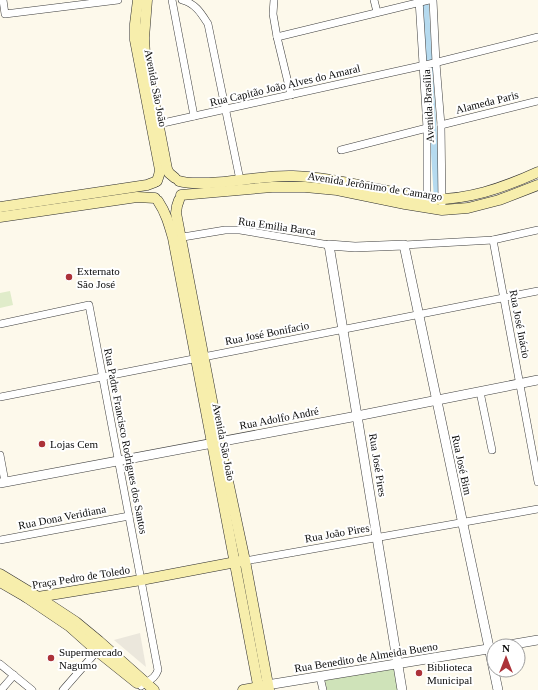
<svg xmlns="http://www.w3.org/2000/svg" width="538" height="690" font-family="'Times New Roman',serif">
<rect width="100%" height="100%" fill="#fdf9eb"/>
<path fill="#cfe3b9" d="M 394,669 L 398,690 L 327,690 L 325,680 Z"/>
<path fill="#e0ecca" d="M 10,291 L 13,305 L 0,308 L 0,293 Z"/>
<path fill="#ebe7dc" d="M 140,633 L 146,667 L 114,640 Z"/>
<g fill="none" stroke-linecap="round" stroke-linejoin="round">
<path stroke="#b5daef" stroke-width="7" d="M 425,0 L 437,192"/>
<g stroke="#3e3e3e" stroke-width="8">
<g id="minor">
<path d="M 3,0 L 5,14 L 118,0"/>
<path d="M 172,0 L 194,116"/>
<path d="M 182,0 C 196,4 201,13 208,24 L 240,180"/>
<path d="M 274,0 L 273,14 L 277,37 L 291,95"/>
<path d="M 374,0 L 377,12"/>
<path d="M 419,0 L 427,128 L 427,204"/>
<path d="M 433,0 L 436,63 L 441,125 L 442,204"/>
<path d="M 277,37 L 429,0"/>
<path d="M 154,125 L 434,63 L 538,37"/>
<path d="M 441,125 L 538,101"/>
<path d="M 341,150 L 427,128"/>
<path d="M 177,238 L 225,230 L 240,230 L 329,245"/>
<path d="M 493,240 L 538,482"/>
<path d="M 404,245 L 493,240 L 538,230"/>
<path d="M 0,324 L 89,305 L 158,670 C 155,679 149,680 141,686"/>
<path d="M 480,392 L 492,450"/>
<path d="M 0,397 L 538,291"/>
<path d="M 0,455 L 5,482"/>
<path d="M 0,540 L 129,516"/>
<path d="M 245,561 L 538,509"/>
<path d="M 0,664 L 32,690"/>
<path d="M 320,677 L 323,690"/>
<path d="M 1,690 L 14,675"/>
<path d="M 63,690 L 97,651 L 98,647"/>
</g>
</g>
<g stroke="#3e3e3e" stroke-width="10">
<g id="tertiary">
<path d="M 0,483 L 357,416 L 538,380"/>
<path d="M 503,646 L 538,640"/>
<path d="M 267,685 L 494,648"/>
<path d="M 402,690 L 329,245 L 355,247 L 404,245 L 498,690"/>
</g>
</g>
<g stroke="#2d2d2d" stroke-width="11">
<g id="secondary">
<path d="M 138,0 L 135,24 L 135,40 L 160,170 L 159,175 L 157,181"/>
<path d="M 147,0 L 144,38 L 145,55 L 167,169 L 169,173 L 175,178"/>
<path d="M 179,181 C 188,184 198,183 209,183 C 237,182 265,175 293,176 C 324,177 353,184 383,190 C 397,193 412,198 427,199 C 466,201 503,188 538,172"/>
<path d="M 181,195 L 272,187 L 305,187 L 337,190 L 405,204 L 442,210 L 468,208 L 499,200 L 538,185"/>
<path d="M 179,200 L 177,206 L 176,213 L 222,453 L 245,561 L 269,690"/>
<path d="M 158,201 C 166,213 169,224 173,238 L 259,690"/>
<path d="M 0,207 L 147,185 L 155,182"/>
<path d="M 0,217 L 137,197 L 155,198"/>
<path d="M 0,574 L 38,597 L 76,622 L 99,641 L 154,690"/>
<path d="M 0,582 L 26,597 L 69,626 L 97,651 L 137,683"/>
<path d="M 26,597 L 38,597 L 141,580 L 241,561"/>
<path d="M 243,690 L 264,686"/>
</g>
</g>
<use href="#minor" stroke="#fff" stroke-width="7"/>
<use href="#tertiary" stroke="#fff" stroke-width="9"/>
<use href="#secondary" stroke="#f7eeac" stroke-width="10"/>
</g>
<g fill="#ac3239" stroke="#fff" stroke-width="1.5">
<circle cx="69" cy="277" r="4"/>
<circle cx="42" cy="444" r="4"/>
<circle cx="51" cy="658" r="4"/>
<circle cx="419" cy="673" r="4"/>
</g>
<g text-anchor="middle" stroke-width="4" stroke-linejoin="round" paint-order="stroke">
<g font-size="11" fill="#0b0b0b" stroke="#fff">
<text transform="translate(285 85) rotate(-13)" y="4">Rua Capitão João Alves do Amaral</text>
<text transform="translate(156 88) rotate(79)" y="4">Avenida São João</text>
<text transform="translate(487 102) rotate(-14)" y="4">Alameda Paris</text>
<text transform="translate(428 106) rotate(-93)" y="4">Avenida Brasília</text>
<text transform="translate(375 186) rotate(9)" y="4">Avenida Jerônimo de Camargo</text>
<text transform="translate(277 226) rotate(8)" y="4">Rua Emilia Barca</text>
<text transform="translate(520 324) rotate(79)" y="4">Rua José Inácio</text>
<text transform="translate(267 333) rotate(-11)" y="4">Rua José Bonifacio</text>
<text transform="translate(279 418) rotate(-11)" y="4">Rua Adolfo André</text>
<text transform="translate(126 441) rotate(79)" y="4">Rua Padre Francisco Rodrigues dos Santos</text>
<text transform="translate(224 442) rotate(79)" y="4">Avenida São João</text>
<text transform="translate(378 465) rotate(81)" y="4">Rua José Pires</text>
<text transform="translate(462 465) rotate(78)" y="4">Rua José Bim</text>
<text transform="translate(62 517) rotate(-11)" y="4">Rua Dona Veridiana</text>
<text transform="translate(337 533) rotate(-10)" y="4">Rua João Pires</text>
<text transform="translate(81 577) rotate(-9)" y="4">Praça Pedro de Toledo</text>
<text transform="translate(366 657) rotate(-9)" y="4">Rua Benedito de Almeida Bueno</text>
</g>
<g font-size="11" fill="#0b0b0b" stroke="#fff" text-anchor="start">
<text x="77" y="275">Externato<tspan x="77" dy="13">São José</tspan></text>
<text x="50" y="448">Lojas Cem</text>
<text x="59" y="656">Supermercado<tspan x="59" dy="13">Nagumo</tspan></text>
<text x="427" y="671">Biblioteca<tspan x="427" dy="13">Municipal</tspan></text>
</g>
</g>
<g transform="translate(506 658)"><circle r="19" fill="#ffffff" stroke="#9d9d9d"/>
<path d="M0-3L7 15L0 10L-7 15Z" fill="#ac3239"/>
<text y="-6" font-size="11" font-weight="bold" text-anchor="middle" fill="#0b0b0b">N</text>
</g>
</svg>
